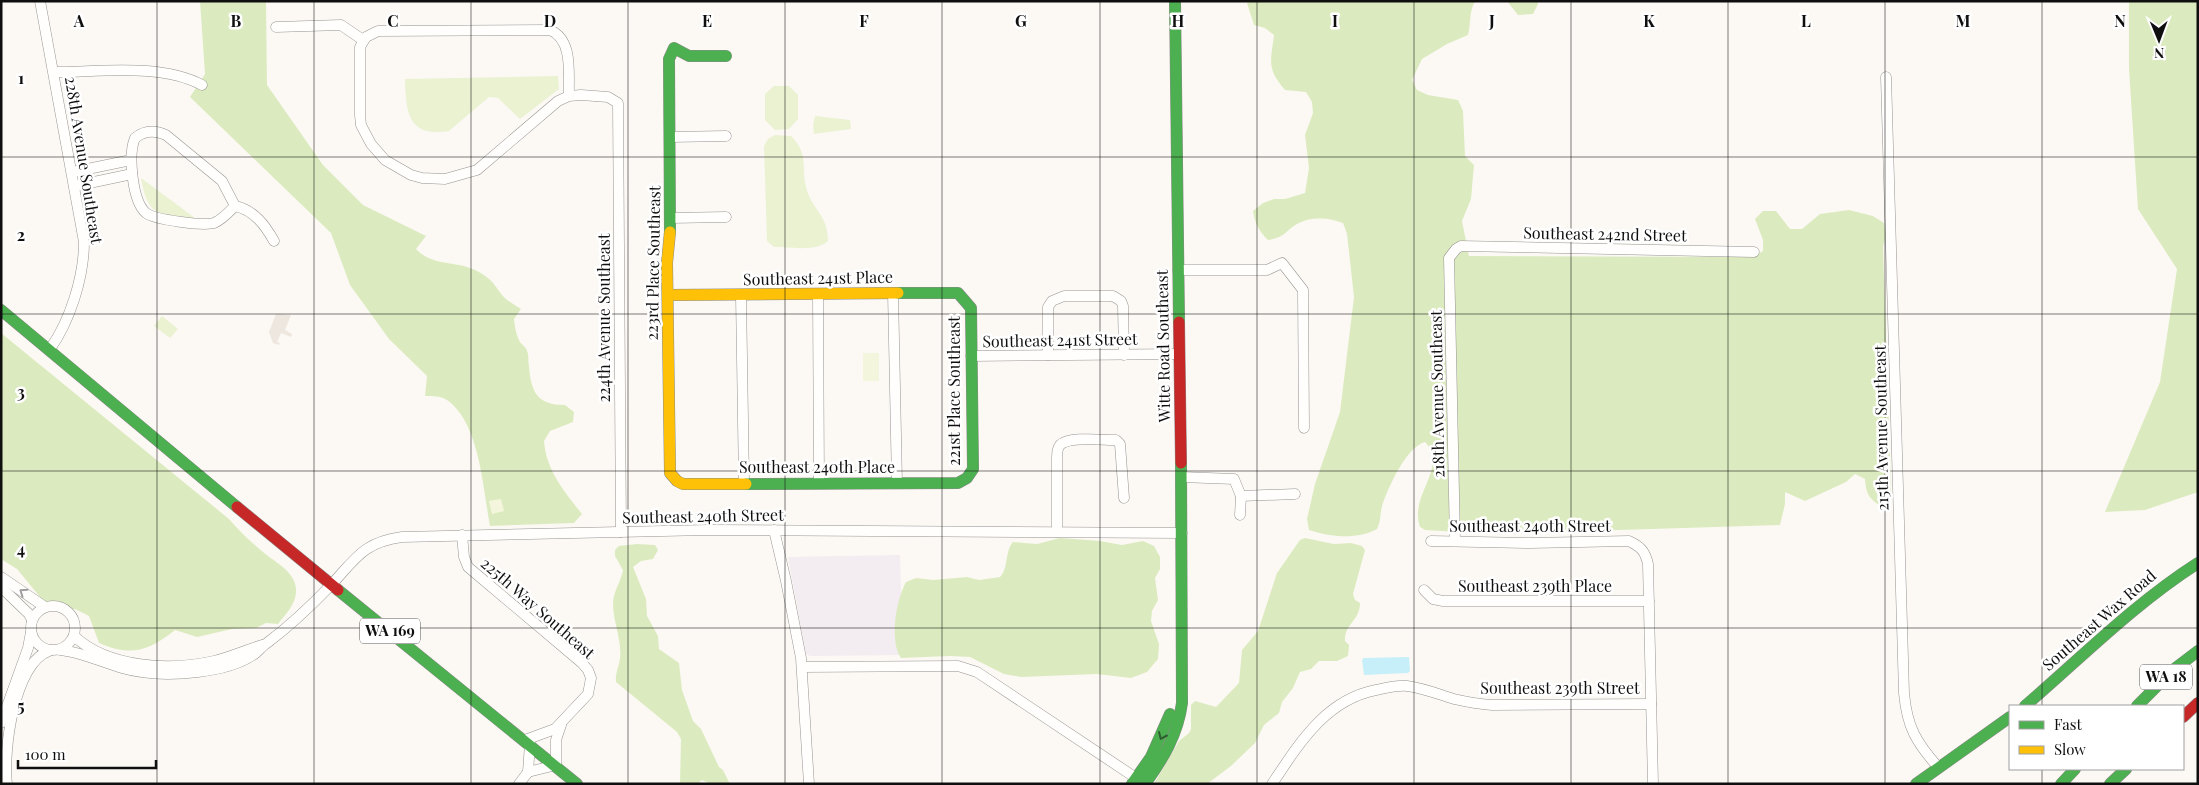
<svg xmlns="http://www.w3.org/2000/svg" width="2199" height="785" font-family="'Playfair Display',serif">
<rect width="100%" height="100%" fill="#fcf9f4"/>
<path fill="#f3ecf1" d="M 900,555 L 903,655 L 810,656 L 806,654 L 788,557 Z"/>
<g fill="#eaf2d2">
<path d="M 558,76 L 559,89 L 520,119 L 498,98 L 489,97 L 449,131 C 407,138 406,111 405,79 Z"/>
<path d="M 774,86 L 789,86 L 798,95 L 798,119 L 789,129 L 775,130 L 765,120 L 765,94 Z"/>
<path d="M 815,116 L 850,120 L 851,129 L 814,134 L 813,125 Z"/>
<path d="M 775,135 L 791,136 C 809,154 801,165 806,187 C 811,209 828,214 828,241 C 817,252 789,247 774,247 L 767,241 L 764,146 L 768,139 Z"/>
<path d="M 141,178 L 195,218 C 159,214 148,218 141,178 Z"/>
<path d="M 162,316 L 178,329 L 170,338 L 154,326 Z"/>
</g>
<g fill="#dcebbf">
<path d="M 200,1 L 266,1 L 267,85 L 323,165 L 363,205 L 426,236 L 416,249 C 433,267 456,260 477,271 C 492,279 493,283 502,295 C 507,301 515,305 521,309 L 514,319 C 515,327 516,335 520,342 C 522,345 526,347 527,351 C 529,355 528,361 529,366 C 531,392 537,405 565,405 L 574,412 L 573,422 L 550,431 L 544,441 C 546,470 564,491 582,514 L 574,523 L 490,526 C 483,490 480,423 447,400 C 441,396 433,396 425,396 L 427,376 L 389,339 L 350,285 L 331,233 L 190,97 L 205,74 Z"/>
<path d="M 1252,1 L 1479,1 L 1474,3 C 1469,14 1471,24 1468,35 L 1447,44 L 1422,59 L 1412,80 L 1417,90 L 1428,95 L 1458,100 L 1463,111 L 1465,156 L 1474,165 L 1471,199 L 1462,221 L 1469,256 L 1753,257 L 1763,251 L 1763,240 L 1755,219 L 1763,211 L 1776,211 L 1790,229 L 1802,229 L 1820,214 L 1849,210 L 1873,216 L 1884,223 L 1886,235 L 1883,247 L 1891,488 L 1889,511 C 1873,501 1866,499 1865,479 L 1855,474 L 1846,482 L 1805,501 L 1785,492 L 1785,504 L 1780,525 L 1494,534 L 1425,530 L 1420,527 C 1419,524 1418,520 1418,516 C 1416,491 1447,464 1425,442 C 1406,447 1388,488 1382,506 C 1380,514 1381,521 1377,529 C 1358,540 1329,537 1309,530 L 1307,519 L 1315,484 L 1340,412 L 1354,297 L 1347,234 L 1343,223 C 1331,218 1312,216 1299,223 C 1285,230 1287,237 1268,240 C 1259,231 1255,224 1253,211 L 1263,203 L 1274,199 L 1285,199 L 1305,193 L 1309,168 L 1305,135 L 1313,113 L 1312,102 L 1306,92 L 1285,90 C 1266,68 1271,61 1274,35 L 1265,28 L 1254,25 L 1247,3 Z"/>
<path d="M 1507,1 L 1537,1 L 1538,4 L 1533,14 L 1518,15 Z"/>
<path d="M 2129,1 L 2198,1 L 2198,492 L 2145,510 L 2105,512 L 2160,382 L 2177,269 L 2138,209 L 2129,69 Z"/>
<path d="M 1,333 L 229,519 C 239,531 251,542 263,552 C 276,563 298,573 296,593 C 295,605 285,615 278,624 L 266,623 L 256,628 L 232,629 L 197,637 L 175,630 C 149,651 131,657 99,643 L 89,616 L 75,609 L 57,611 L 49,608 L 17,569 L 1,559 Z"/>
<path d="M 1060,538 L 1100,541 L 1122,545 L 1143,541 L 1154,546 L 1160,557 L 1160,569 L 1155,578 L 1158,600 L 1152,611 L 1151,621 L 1159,644 L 1158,659 L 1147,672 L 1131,678 L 1097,674 L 1021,677 L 1004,674 L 970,657 L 950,656 L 901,658 C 889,641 896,600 906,582 L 916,578 L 933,580 L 967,577 L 979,580 L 1000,577 C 1009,568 1004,553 1013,542 L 1037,544 Z"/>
<path d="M 1305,538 L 1334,544 L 1351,543 L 1362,546 L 1365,550 L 1353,594 L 1355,600 L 1360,603 C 1360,621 1344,624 1345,641 L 1349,645 L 1348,656 L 1337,661 L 1319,661 L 1311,669 L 1300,672 L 1293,688 L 1282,702 L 1279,713 L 1264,725 L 1255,743 L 1231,766 L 1207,784 L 1154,784 L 1179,741 L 1189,733 L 1191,729 L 1191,705 L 1195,701 L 1216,707 L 1239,683 L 1242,650 L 1258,631 L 1277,573 L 1300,540 Z"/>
<path d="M 637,544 L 655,545 L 658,550 L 653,559 L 641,561 L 633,567 L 646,599 L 647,616 L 658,636 L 659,649 L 679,663 L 682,690 L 693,721 L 701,729 L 719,767 L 723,770 L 730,784 L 711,784 L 702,780 L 697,784 L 680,784 L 681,739 L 677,732 L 616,682 C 615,673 619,667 620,658 C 622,640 613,622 613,604 C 613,591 621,582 623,570 L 615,556 L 615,550 L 619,546 Z"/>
</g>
<g fill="#f3f6dc">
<rect x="863" y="353" width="16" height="28"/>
<path d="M 501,499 L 504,511 L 492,514 L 489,501 Z"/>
</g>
<path fill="#ede7df" d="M 276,314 L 291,315 L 285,330 L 292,334 L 291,337 L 281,333 L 277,342 L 280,343 L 279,345 L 273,343 L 269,332 Z"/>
<path fill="#c7eff9" d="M 1409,657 L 1410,671 L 1408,673 L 1364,675 L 1362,660 L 1364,658 Z"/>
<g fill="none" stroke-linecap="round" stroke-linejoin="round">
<g stroke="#969492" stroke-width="11">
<g id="street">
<path d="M 40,1 L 84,242 C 84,277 70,321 50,349"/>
<path d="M 276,27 L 341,25 L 363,40"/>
<path d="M 54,72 C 100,72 161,63 202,85"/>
<path d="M 1886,77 L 1904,693 C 1907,727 1916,742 1938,767"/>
<path d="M 569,96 C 568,75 574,40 550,30 L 378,31 L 366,37 L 360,47 L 360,115 L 361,125 L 371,144 L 385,160 L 411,175 L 422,178 L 445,179 L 477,170 L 558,101 L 569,96 L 581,95 L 608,97 L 618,103 L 621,532"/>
<path d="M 670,137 L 726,136"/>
<path d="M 73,172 L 131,160"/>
<path d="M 75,186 L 132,174"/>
<path d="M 235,206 C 229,212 222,220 214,223 C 204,226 155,220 146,213 C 132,201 128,154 135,138 C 145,130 155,130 166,135 L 222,181 L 235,206 C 254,210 265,225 274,241"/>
<path d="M 671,218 L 726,217"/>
<path d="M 1178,270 L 1267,270 L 1282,263 L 1303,290 L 1304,428"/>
<path d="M 893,293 L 897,483"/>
<path d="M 818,294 L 819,483"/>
<path d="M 741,296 L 744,483"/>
<path d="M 1048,355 L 1048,307 L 1052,301 L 1064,296 L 1113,296 L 1121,301 L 1123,306 L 1124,355"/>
<path d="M 971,356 L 1179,354"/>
<path d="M 1181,477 L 1234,479 L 1241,496 L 1240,515"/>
<path d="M 1241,496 L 1295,494"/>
<path d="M 774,530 L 786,581 L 801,658 L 809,784"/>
<path d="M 1057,532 L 1057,457 C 1057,453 1057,449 1060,445 C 1069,436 1103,440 1116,440 L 1120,444 L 1124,498"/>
<path d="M 462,535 L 464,557 L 468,567 L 582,663 L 588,670 L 591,678 L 588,694 L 555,729 L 525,740"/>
<path d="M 1431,541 L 1530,543 L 1629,541 C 1641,547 1645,551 1648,564 L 1653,784"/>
<path d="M 1455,541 L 1449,258 L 1456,249 L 1461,246 L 1754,252"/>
<path d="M 1,577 L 45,607"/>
<path d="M 1,587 L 29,614 L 32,620"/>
<path d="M 1424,590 L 1433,599 L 1443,601 L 1649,601"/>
<circle cx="53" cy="628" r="22"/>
<path d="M 74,636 C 108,668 170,671 214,661 C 231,657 246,650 262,645"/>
<path d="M 60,650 C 82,652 101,662 122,668 C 146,675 173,675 198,672 C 215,670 238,665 253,655 C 258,652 262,646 267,643 C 291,625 311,606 332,584 C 356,558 364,542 402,537 L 707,530 L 1182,533"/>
<path d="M 802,667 L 958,666 L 977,672 L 1136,778"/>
<path d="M 1,723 L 28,648 L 31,632"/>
<path d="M 528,772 L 556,765 L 556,740 L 561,725"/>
<path d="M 528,772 L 530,744"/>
<path d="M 7,784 C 3,751 14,663 49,651"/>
<path d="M 519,784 L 528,772"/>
<path d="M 1272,784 C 1299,744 1325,700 1376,690 C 1386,688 1397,685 1407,686 C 1423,688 1438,694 1454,699 C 1467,702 1479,704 1492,705 L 1651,704"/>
</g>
</g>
<g stroke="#8c8b89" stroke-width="12">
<g id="fast">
<path d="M 1175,1 L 1179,322"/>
<path d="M 670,232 L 669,59 L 674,48 L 689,56 L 726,56"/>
<path d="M 1,310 L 237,507"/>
<path d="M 746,484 L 958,483 L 967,478 L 973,469 L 971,308 L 958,293 L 898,293"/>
<path d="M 338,590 L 577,784"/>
<path d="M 2025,706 C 2082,657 2134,604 2198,563"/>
<path d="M 2137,706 L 2173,670 L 2198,651"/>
<path d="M 1132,784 L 1151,757 L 1170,714"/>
<path d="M 1145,784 C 1163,759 1178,734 1182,703 L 1181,463"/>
<path d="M 1916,784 L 2010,717"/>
<path d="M 2061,784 L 2075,769"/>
<path d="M 2110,784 L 2126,769"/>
</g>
</g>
<g stroke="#8c8b89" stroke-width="12">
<g id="slow">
<path d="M 670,232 L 667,263 L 670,473 L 677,481 L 683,484 L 746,484"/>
<path d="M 668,295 L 898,293"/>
</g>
</g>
<g stroke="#8c8b89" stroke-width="12">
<g id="jam">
<path d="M 1179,322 L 1181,463"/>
<path d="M 237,507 L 338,590"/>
<path d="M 2183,717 L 2198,703"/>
</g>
</g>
<use href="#street" stroke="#fffefd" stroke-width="10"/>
<use href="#fast" stroke="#4caf50" stroke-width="11"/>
<use href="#slow" stroke="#ffc107" stroke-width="11"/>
<use href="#jam" stroke="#c62828" stroke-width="11"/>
</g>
<defs><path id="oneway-chevron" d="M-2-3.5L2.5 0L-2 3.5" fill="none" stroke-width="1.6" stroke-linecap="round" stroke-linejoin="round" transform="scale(1.25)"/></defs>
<use stroke="#9f9e9e" href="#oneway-chevron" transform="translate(23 592) rotate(-145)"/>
<use stroke="#2e5f30" href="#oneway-chevron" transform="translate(1162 736) rotate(114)"/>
<path fill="none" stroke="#0f0f0f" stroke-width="1" stroke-opacity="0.55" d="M 157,1 L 157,784M 314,1 L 314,784M 471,1 L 471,784M 628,1 L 628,784M 785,1 L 785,784M 942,1 L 942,784M 1100,1 L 1100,784M 1257,1 L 1257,784M 1414,1 L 1414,784M 1571,1 L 1571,784M 1728,1 L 1728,784M 1885,1 L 1885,784M 2042,1 L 2042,706M 1,157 L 2198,157M 1,314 L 2198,314M 1,471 L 2198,471M 1,628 L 2198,628M 2042,769 L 2042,784"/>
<g text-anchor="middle" stroke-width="5" stroke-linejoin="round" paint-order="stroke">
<g fill="#fff" stroke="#575757" stroke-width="1">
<rect x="360" y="618.5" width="60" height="25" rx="4"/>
<rect x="2140" y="664.5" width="52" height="25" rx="4"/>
</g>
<g font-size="15" font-weight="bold" fill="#0f0f0f">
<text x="390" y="636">WA 169</text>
<text x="2166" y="682">WA 18</text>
</g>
<g font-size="16" fill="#0f0f0f" stroke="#fff">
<text transform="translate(84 160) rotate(81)" y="6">228th Avenue Southeast</text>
<text transform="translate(1605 234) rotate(1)" y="6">Southeast 242nd Street</text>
<text transform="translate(653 263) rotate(-89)" y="6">223rd Place Southeast</text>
<text transform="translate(818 278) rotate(-1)" y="6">Southeast 241st Place</text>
<text transform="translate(604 318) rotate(-90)" y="6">224th Avenue Southeast</text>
<text transform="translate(1060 340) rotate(-1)" y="6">Southeast 241st Street</text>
<text transform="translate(1163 346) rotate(-91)" y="6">Witte Road Southeast</text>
<text transform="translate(954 391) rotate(-90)" y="6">221st Place Southeast</text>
<text transform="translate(1437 394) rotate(-91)" y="6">218th Avenue Southeast</text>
<text transform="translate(1881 428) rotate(-91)" y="6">215th Avenue Southeast</text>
<text x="817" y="473">Southeast 240th Place</text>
<text transform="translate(703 516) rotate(-1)" y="6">Southeast 240th Street</text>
<text x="1530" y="532">Southeast 240th Street</text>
<text x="1535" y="592">Southeast 239th Place</text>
<text transform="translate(538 608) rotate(41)" y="6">225th Way Southeast</text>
<text transform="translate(2099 620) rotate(-41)" y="6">Southeast Wax Road</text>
<text x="1560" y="694">Southeast 239th Street</text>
</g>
</g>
<g font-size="16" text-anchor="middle" font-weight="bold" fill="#0f0f0f" stroke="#fff" stroke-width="5" stroke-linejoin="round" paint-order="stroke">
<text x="79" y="27">A</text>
<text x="236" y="27">B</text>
<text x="393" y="27">C</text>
<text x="550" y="27">D</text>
<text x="707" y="27">E</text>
<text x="864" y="27">F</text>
<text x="1021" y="27">G</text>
<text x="1178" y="27">H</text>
<text x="1335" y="27">I</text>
<text x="1492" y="27">J</text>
<text x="1649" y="27">K</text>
<text x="1806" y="27">L</text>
<text x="1963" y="27">M</text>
<text x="2120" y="27">N</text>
<text x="21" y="84">1</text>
<text x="21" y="241">2</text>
<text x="21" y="398">3</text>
<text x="21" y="555">4</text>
<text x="21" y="712">5</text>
</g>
<rect width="2199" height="785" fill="none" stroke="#0f0f0f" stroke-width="5"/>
<rect x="2009" y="705" width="175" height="65" fill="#ffffff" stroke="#9f9f9f"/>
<rect x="2019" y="721" width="25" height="8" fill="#4caf50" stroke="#9f9f9f"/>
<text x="2054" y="730" font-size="15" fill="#0f0f0f">Fast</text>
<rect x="2019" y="746" width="25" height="8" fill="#ffc107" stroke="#9f9f9f"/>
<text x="2054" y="755" font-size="15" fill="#0f0f0f">Slow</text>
<g transform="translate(2159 40) rotate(179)" stroke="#ffffff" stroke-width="4" paint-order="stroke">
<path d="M0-4L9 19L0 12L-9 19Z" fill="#0f0f0f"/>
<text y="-8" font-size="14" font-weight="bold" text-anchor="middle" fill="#0f0f0f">N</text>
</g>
<path d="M18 760v8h138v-8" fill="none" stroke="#0f0f0f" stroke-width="2.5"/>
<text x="25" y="760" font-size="15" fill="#0f0f0f" stroke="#ffffff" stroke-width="4" paint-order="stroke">100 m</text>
</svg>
